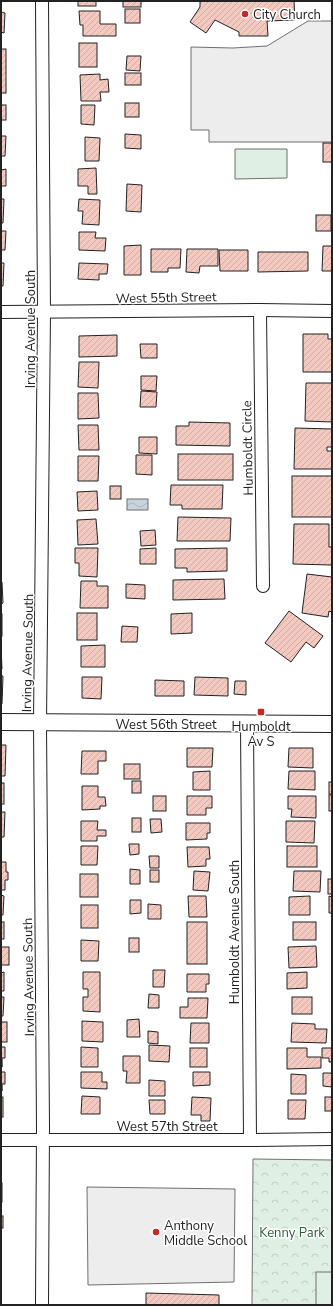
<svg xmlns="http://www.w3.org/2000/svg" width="333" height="1306" font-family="'Nunito Sans',sans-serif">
<defs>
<pattern id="forest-crowns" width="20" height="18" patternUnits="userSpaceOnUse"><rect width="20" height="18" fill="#e0efe3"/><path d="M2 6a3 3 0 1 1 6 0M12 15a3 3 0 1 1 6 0" fill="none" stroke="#c0cdc2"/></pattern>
<pattern id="water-waves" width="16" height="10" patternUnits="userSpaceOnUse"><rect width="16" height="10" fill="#c7d3dd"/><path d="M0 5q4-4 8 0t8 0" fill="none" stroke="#abb5bd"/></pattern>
<pattern id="building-hatch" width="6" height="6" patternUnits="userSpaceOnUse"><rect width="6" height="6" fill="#f3c9c0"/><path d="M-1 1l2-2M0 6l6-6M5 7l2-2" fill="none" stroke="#d0aca5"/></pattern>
</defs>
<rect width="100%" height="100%" fill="#fff"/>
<path fill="url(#forest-crowns)" stroke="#6f6f6f" d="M 253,1159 L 332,1160 L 332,1305 L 252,1305 Z"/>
<g fill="#e0efe3" stroke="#6f6f6f">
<path d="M 235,149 L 287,149 L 287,178 L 235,179 Z"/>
<rect x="316" y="1272" width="16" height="33"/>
</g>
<g fill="#ededed" stroke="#6f6f6f">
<path d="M 308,21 L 332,21 L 332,142 L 209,142 L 209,130 L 191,130 L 191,47 L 233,48 L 267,46 Z"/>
<path d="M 87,1187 L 235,1189 L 234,1282 L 88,1285 Z"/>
</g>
<rect fill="url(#water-waves)" stroke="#6f6f6f" x="127" y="499" width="21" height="11"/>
<g fill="url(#building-hatch)" stroke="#222">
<rect x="78" y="1" width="18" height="5"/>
<rect x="123" y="1" width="18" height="6"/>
<path d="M 202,1 L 294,1 L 295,20 L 267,21 L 268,36 L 239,36 L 239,32 L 215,20 L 206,33 L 190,22 L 200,7 L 200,2 Z"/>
<rect x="125" y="9" width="15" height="14"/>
<path d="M 79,11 L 100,11 L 100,24 L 116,24 L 116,36 L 83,36 L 83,25 L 80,25 Z"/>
<path d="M 1,12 L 5,13 L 4,33 L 1,32 Z"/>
<rect x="79" y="43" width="18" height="24"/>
<rect x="1" y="49" width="5" height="44"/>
<path d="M 127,56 L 141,56 L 140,71 L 126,70 Z"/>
<rect x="125" y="73" width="16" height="12"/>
<path d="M 100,74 L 100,80 L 108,79 L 109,92 L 100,92 L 101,101 L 81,101 L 80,75 Z"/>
<rect x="125" y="103" width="14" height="14"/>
<rect x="1" y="105" width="5" height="15"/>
<path d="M 81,105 L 95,105 L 94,125 L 81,124 Z"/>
<path d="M 125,134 L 141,135 L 141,149 L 125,148 Z"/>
<path d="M 1,136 L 6,136 L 5,156 L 1,156 Z"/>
<path d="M 85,137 L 100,138 L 99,161 L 85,161 Z"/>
<rect x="323" y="143" width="9" height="19"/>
<path d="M 96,168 L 97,194 L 88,194 L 88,186 L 78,186 L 78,169 Z"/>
<path d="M 6,169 L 6,186 L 1,186 L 1,170 Z"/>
<path d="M 127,184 L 142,185 L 141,212 L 126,211 Z"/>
<path d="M 1,199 L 4,199 L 3,223 L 1,223 Z"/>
<path d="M 79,199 L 100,200 L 99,225 L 82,224 L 83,211 L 78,211 Z"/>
<rect x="316" y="215" width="15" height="16"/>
<path d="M 1,231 L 6,231 L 5,250 L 1,250 Z"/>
<path d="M 79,232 L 96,232 L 95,238 L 106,238 L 105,251 L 79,250 Z"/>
<path d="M 141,245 L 141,275 L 124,275 L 124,246 Z"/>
<path d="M 323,246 L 332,246 L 332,271 L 322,271 Z"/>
<path d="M 151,249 L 181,249 L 180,268 L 168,268 L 168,272 L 151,272 Z"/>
<path d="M 187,249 L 218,249 L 218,266 L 200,266 L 199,273 L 186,272 Z"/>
<path d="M 219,250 L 248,250 L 248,271 L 220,271 Z"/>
<path d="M 258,252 L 308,252 L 308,271 L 258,272 Z"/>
<path d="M 1,263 L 4,263 L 3,286 L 1,286 Z"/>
<path d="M 79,263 L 108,264 L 107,274 L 99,274 L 99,280 L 78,279 Z"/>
<path d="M 303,334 L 328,334 L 328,339 L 332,339 L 332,372 L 303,372 Z"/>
<path d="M 117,335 L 117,356 L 79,357 L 79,336 Z"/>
<path d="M 140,344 L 157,344 L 157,358 L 141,358 Z"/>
<path d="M 79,362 L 99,362 L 98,388 L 78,387 Z"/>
<path d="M 141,376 L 157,376 L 156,391 L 141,390 Z"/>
<path d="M 306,383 L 332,383 L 332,422 L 305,421 Z"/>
<path d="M 141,391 L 157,392 L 156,407 L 140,407 Z"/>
<path d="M 78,393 L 98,393 L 99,418 L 78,419 Z"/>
<path d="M 189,422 L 230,423 L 230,446 L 176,445 L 176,426 L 189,426 Z"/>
<path d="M 78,425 L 98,425 L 99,450 L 79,450 Z"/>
<path d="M 295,428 L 332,429 L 332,447 L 327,447 L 327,451 L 332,451 L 332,469 L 294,469 Z"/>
<path d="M 139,437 L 157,437 L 157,454 L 139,453 Z"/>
<rect x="178" y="454" width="55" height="26"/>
<path d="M 136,455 L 152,455 L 152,475 L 136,474 Z"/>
<path d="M 78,456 L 99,456 L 98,481 L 78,481 Z"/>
<rect x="292" y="476" width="40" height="41"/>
<path d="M 171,485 L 223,485 L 222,509 L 182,509 L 182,505 L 170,505 Z"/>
<rect x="110" y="486" width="11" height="13"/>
<path d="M 97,491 L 98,510 L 78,511 L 77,492 Z"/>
<path d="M 178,517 L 231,518 L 230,541 L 177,541 Z"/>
<path d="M 96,519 L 98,544 L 78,545 L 77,520 Z"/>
<path d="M 294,524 L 329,524 L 329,547 L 332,547 L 332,565 L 293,564 Z"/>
<path d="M 155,530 L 156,545 L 141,546 L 140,531 Z"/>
<path d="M 75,548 L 98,548 L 97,577 L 79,576 L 79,563 L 75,563 Z"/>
<path d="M 156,548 L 156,564 L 140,564 L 140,549 Z"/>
<path d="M 227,548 L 227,571 L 187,572 L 187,568 L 175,568 L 175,549 Z"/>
<path d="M 307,574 L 332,577 L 332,612 L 329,611 L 328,617 L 302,613 Z"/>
<path d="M 224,579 L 225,599 L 173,600 L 173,580 Z"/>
<path d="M 81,581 L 97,581 L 97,586 L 108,586 L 108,608 L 80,608 Z"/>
<path d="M 1,582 L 2,582 L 3,603 L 1,604 Z"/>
<path d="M 126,584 L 145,585 L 145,599 L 126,598 Z"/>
<path d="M 289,611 L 323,636 L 314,648 L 306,642 L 291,662 L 265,643 Z"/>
<rect x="77" y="613" width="20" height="27"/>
<path d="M 192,613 L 192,633 L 171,634 L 171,614 Z"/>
<rect x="1" y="614" width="1" height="22"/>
<path d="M 122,626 L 138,627 L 137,642 L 121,642 Z"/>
<path d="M 1,645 L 2,669 L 1,669 Z"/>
<path d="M 105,645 L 105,667 L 81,667 L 81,646 Z"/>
<path d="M 1,676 L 3,676 L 2,704 L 1,704 Z"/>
<path d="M 82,677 L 102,677 L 101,699 L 82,698 Z"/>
<path d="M 195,677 L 228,678 L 228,696 L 194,695 Z"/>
<path d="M 155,680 L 184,681 L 184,696 L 155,696 Z"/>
<path d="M 235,681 L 246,681 L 246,695 L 234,694 Z"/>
<path d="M 1,745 L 6,745 L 5,776 L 1,776 Z"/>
<path d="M 187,748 L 213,748 L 212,767 L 187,767 Z"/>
<path d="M 289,748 L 313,748 L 313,768 L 288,767 Z"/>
<path d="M 82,751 L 106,751 L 106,761 L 98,761 L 98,774 L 81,774 Z"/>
<rect x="124" y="764" width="16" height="15"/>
<path d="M 210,771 L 210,790 L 193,790 L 193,772 Z"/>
<path d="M 289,771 L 315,771 L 315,790 L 288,789 Z"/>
<rect x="132" y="781" width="9" height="12"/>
<rect x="329" y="782" width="3" height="12"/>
<rect x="1" y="783" width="3" height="21"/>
<path d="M 82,786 L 98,786 L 98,797 L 105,797 L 106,806 L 100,806 L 100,809 L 82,810 Z"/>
<rect x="329" y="795" width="3" height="16"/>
<rect x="153" y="796" width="13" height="15"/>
<path d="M 187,796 L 212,796 L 212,808 L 206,808 L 206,815 L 187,815 Z"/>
<path d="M 288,796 L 316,796 L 316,818 L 291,817 L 292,809 L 288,809 Z"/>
<path d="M 1,812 L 5,812 L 4,837 L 1,837 Z"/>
<rect x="132" y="818" width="9" height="14"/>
<path d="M 150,819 L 161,819 L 162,832 L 151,833 Z"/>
<path d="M 81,821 L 98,821 L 97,830 L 106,830 L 106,836 L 97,836 L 97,841 L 81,841 Z"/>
<path d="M 286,821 L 315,821 L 314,843 L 286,842 Z"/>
<path d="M 186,823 L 210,823 L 210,833 L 207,833 L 207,839 L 186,840 Z"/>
<path d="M 129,844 L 139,844 L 139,854 L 130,855 Z"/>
<path d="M 81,846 L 98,846 L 97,865 L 81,865 Z"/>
<rect x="287" y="846" width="30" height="21"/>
<path d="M 187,847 L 209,847 L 210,859 L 206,859 L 206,866 L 188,867 Z"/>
<path d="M 149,856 L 159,856 L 159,868 L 150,868 Z"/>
<path d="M 1,862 L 6,862 L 6,872 L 8,872 L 8,880 L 5,880 L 5,890 L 1,890 Z"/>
<path d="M 130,869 L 140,870 L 140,884 L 130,884 Z"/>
<rect x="150" y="870" width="9" height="12"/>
<path d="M 194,871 L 210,872 L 208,891 L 193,890 Z"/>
<path d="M 294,871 L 321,871 L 320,892 L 293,891 Z"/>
<rect x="80" y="874" width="18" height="23"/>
<rect x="328" y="879" width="4" height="15"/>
<path d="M 1,895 L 4,896 L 3,915 L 1,915 Z"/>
<path d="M 188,896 L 206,896 L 207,917 L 189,917 Z"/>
<path d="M 310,896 L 310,915 L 289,915 L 289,897 Z"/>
<path d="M 329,896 L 332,897 L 332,913 L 329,913 Z"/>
<path d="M 130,900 L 141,900 L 141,913 L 130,914 Z"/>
<path d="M 148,904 L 161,905 L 161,919 L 148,919 Z"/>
<rect x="81" y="905" width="17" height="23"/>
<rect x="1" y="922" width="3" height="17"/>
<rect x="187" y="922" width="20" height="42"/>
<rect x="293" y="922" width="23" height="18"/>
<rect x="129" y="938" width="10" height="14"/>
<path d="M 81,940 L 99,941 L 98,961 L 81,961 Z"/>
<path d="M 316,946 L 317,967 L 289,968 L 288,947 Z"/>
<rect x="1" y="947" width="8" height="18"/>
<path d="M 153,970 L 165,970 L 164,987 L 153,987 Z"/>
<path d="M 4,972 L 4,991 L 1,991 L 1,973 Z"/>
<path d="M 83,972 L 100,972 L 100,1012 L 83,1011 L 83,997 L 88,997 L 88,989 L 83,989 Z"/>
<path d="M 307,972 L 307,988 L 287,989 L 287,973 Z"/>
<path d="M 187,974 L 209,974 L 209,984 L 206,984 L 206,992 L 187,992 Z"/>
<path d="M 149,994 L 159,995 L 159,1008 L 148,1008 Z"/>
<path d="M 1,997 L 4,997 L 3,1016 L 1,1016 Z"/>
<rect x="292" y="997" width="20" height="17"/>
<path d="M 188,998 L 208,998 L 207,1018 L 180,1018 L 180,1007 L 188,1007 Z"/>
<path d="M 139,1019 L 140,1037 L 127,1037 L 127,1020 Z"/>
<path d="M 82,1021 L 103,1022 L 103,1042 L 82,1041 Z"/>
<rect x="1" y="1022" width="6" height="20"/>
<path d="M 191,1023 L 209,1023 L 209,1043 L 190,1043 Z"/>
<path d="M 292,1023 L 315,1024 L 315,1029 L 327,1029 L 326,1043 L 291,1042 Z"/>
<path d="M 148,1031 L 158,1032 L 158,1044 L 148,1043 Z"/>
<path d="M 149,1045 L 170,1046 L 169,1062 L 149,1061 Z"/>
<path d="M 1,1047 L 5,1047 L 5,1058 L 2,1058 L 2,1067 Z"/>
<path d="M 81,1047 L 98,1048 L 98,1067 L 81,1067 Z"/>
<rect x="190" y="1048" width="17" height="19"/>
<path d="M 287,1048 L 307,1048 L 307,1057 L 321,1057 L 321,1068 L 287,1069 Z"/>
<path d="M 322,1048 L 332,1048 L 332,1062 L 329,1062 L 329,1058 L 322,1058 Z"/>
<path d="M 123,1056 L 140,1056 L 140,1083 L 126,1083 L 127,1071 L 123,1071 Z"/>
<path d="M 1,1072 L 5,1072 L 5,1084 L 2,1084 L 2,1091 Z"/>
<path d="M 81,1072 L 102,1072 L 102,1082 L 107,1082 L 107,1089 L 81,1088 Z"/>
<path d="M 193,1072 L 210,1072 L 210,1085 L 193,1086 Z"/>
<path d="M 323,1073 L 332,1073 L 332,1087 L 323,1086 Z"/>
<path d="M 291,1074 L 306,1075 L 306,1094 L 291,1094 Z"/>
<path d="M 149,1080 L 165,1081 L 165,1096 L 149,1096 Z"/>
<path d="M 82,1096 L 100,1097 L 100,1114 L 81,1114 Z"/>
<rect x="1" y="1097" width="2" height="20"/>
<path d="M 192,1097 L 211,1098 L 210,1121 L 201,1121 L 201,1115 L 191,1115 Z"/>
<rect x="325" y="1097" width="7" height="14"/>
<path d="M 149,1100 L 165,1100 L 165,1114 L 150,1114 Z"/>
<path d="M 288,1100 L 306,1100 L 305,1119 L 288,1119 Z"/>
<rect x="1" y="1183" width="1" height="19"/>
<rect x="1" y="1216" width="2" height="12"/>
<path d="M 146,1293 L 219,1295 L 219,1305 L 146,1305 Z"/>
</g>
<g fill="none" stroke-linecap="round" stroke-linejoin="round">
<g stroke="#222" stroke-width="14">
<g id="minor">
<path d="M 42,1 L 44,312 L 40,723 L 43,1127 L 42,1305"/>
<path d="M 260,310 L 263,586"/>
<path d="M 1,312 L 260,310 L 332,311"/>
<path d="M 247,724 L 250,1140"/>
<path d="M 1,1140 L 250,1140 L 332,1139"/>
</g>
</g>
<g stroke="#222" stroke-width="18">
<path id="tertiary" d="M 1,722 L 332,724"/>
</g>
<use href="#minor" stroke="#fff" stroke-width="12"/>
<use href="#tertiary" stroke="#fff" stroke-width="16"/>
</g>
<g fill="#c62828" stroke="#fff" stroke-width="1.5">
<circle cx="245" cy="14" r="4"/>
<rect x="257" y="708" width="8" height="8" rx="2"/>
<circle cx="156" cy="1232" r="4"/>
</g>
<g text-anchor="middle" stroke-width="3" stroke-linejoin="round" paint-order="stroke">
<g font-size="13" fill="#222" stroke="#fff" text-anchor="start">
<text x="253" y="19">City Church</text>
<text x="261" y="731" text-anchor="middle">Humboldt<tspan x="261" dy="15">Av S</tspan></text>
<text x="164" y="1230">Anthony<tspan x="164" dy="15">Middle School</tspan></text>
</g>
<g font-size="13" fill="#222" stroke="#fff">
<text transform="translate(166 297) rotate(-1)" y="5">West 55th Street</text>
<text transform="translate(30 329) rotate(-90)" y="5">Irving Avenue South</text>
<text transform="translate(247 448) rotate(-91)" y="5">Humboldt Circle</text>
<text transform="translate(27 653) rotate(-89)" y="5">Irving Avenue South</text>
<text x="166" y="729">West 56th Street</text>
<text transform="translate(234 932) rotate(-90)" y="5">Humboldt Avenue South</text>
<text transform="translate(28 977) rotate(-91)" y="5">Irving Avenue South</text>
<text x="167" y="1131">West 57th Street</text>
</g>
<g font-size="13" fill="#2f5e38" stroke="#fff">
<text x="292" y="1237">Kenny Park</text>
</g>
</g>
<rect width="333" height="1306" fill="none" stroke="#222222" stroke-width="4"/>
</svg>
